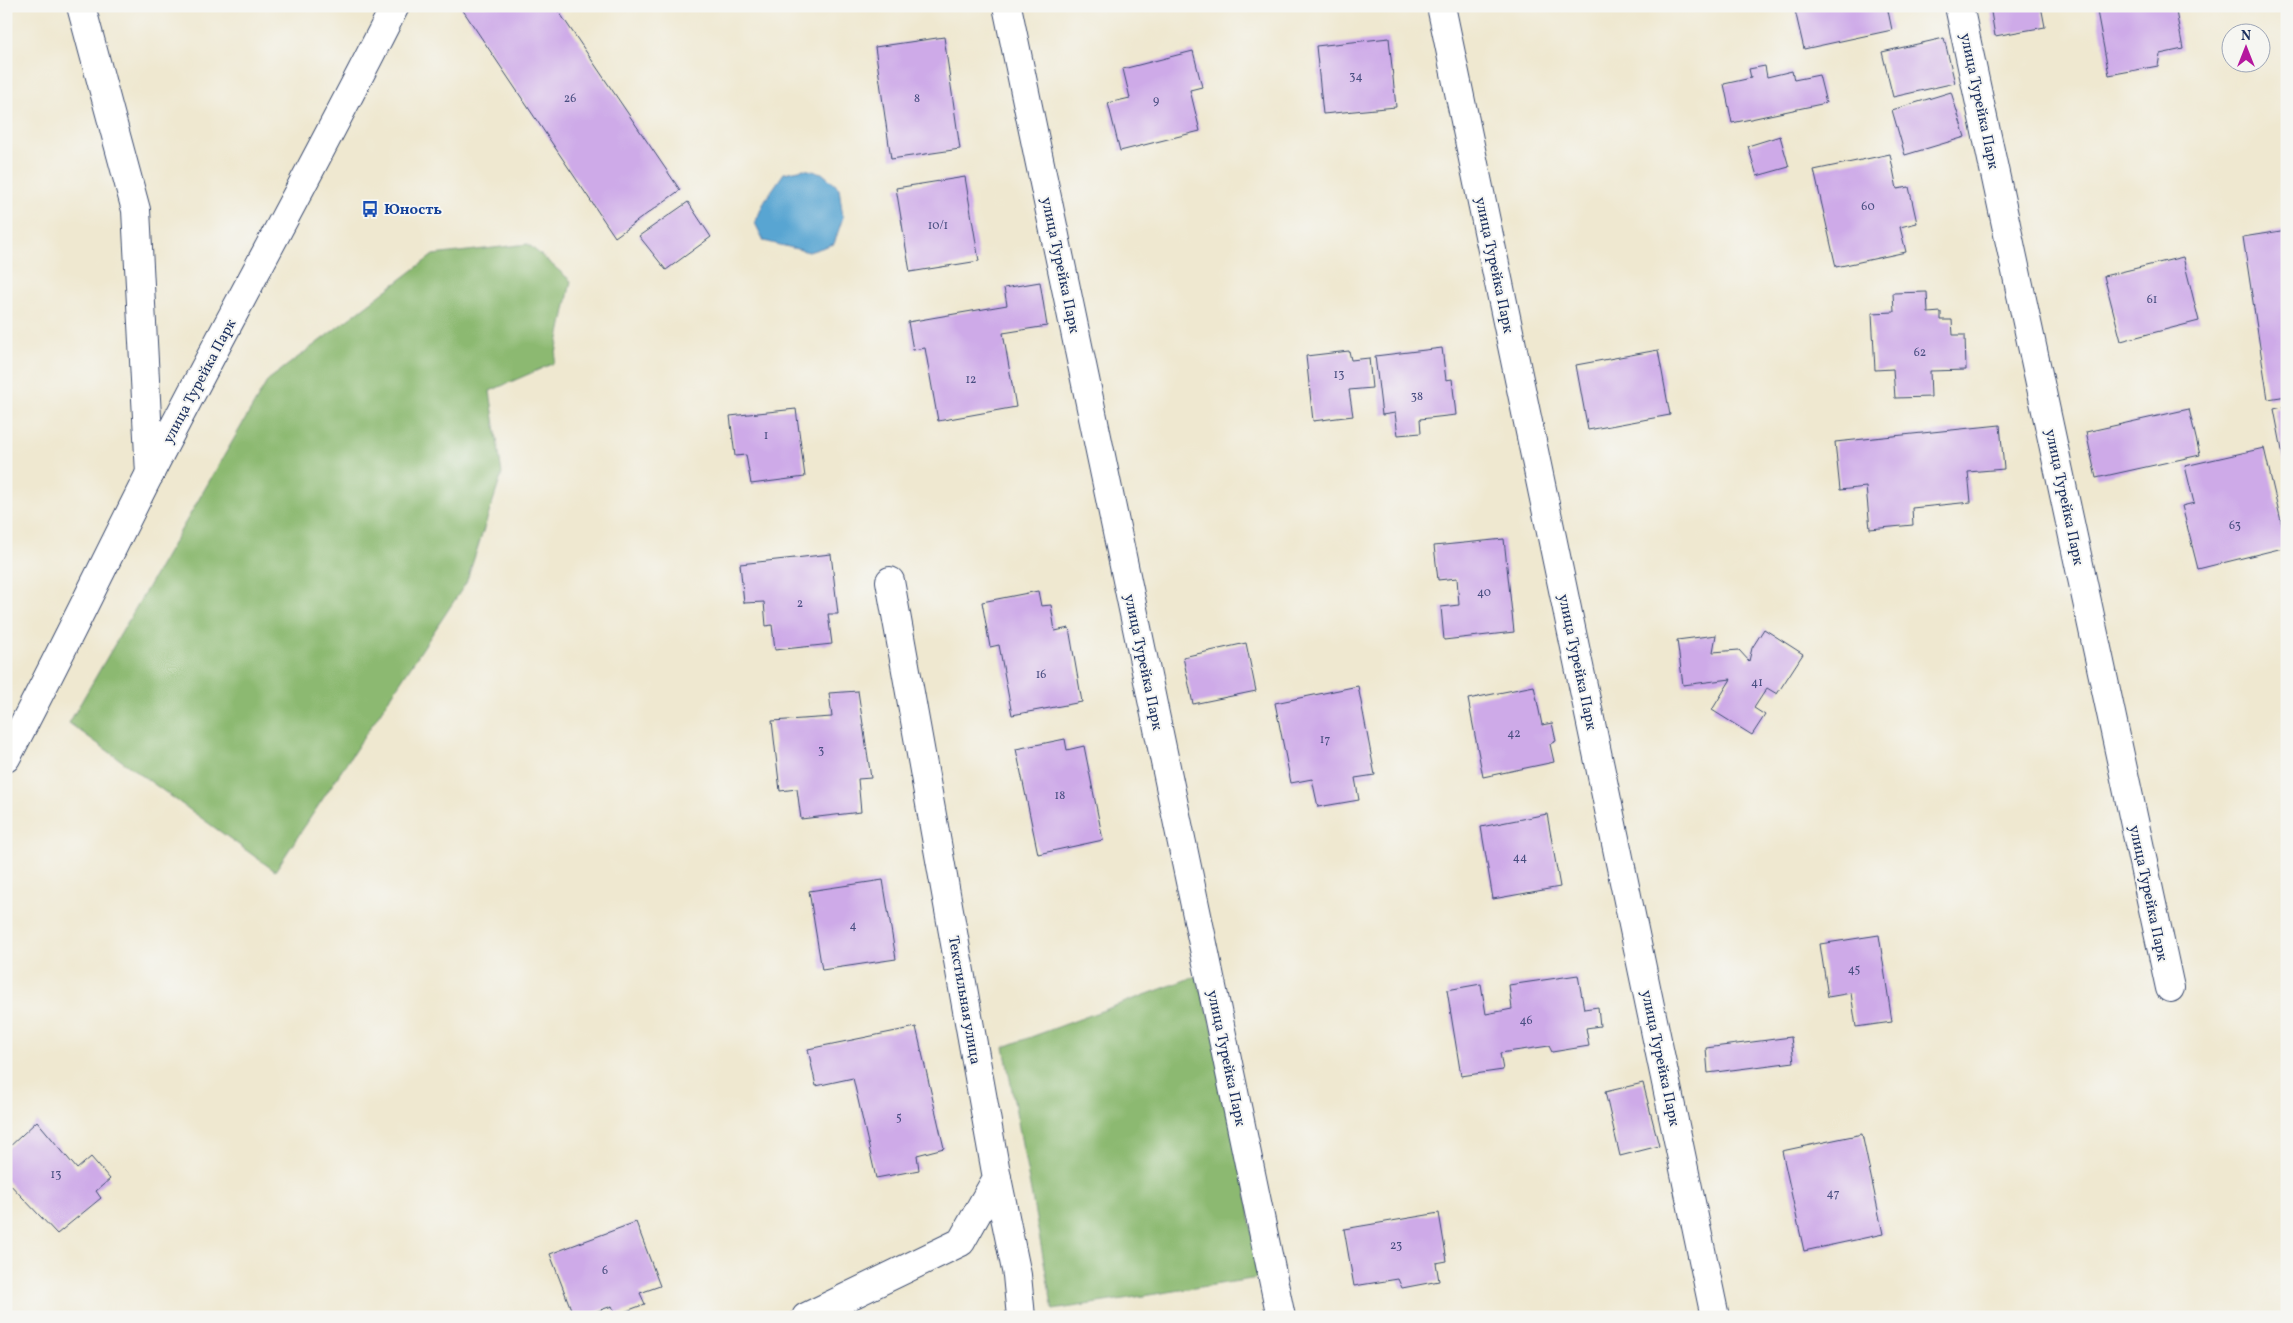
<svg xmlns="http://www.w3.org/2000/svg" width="2293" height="1323" font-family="Vollkorn,serif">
<rect width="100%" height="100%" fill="#f6f6f2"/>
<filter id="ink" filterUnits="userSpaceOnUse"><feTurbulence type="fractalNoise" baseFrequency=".02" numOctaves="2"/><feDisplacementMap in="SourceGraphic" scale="10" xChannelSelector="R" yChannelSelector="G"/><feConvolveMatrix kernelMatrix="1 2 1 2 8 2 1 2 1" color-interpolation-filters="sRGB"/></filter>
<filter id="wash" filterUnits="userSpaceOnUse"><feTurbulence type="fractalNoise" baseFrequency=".0096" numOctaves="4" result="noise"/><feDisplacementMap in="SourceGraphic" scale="20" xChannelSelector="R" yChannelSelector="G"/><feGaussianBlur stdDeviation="1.12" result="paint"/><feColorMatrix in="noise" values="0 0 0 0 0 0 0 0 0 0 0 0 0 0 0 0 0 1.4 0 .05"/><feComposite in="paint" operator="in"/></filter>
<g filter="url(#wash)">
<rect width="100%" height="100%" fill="#efe8d0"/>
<g fill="#8cb971" stroke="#547468">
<path d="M 528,244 L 571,281 L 554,363 L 490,391 L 502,474 L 466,583 L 275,871 L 69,723 L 268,380 L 433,255 Z"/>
<path d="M 1196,976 L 1234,1096 L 1258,1278 L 1053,1310 L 1004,1047 Z"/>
</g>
<path fill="#59a5d2" stroke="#3a6a98" d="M 804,169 L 822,173 L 839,188 L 843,217 L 834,244 L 809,252 L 764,241 L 755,223 L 765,200 L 784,173 Z"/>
<g id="blocks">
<g fill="#ceaae8">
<path d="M 460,6 L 555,6 L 680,190 L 615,237 Z"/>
<path d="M 1794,6 L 1887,6 L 1892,30 L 1804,49 Z"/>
<path d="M 1990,6 L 2041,6 L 2045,27 L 1995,36 Z"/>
<path d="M 2096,6 L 2175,6 L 2183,49 L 2160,54 L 2158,66 L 2109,75 Z"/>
<path d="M 944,37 L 960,149 L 891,159 L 875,47 Z"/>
<path d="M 1389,38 L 1396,107 L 1323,114 L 1316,46 Z"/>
<path d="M 1944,38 L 1955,83 L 1893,97 L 1882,52 Z"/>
<path d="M 1193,51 L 1202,87 L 1190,90 L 1200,131 L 1120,151 L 1108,103 L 1130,98 L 1123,69 Z"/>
<path d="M 1765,66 L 1767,77 L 1792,71 L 1794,80 L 1819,75 L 1826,103 L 1732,123 L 1724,84 L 1751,78 L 1749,69 Z"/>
<path d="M 1951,92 L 1965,137 L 1905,155 L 1892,110 Z"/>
<path d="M 1780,136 L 1789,167 L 1757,176 L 1748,146 Z"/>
<path d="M 1890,154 L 1897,189 L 1909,187 L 1917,223 L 1900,227 L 1906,252 L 1836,267 L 1814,170 Z"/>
<path d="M 965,177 L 979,261 L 910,272 L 896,188 Z"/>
<path d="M 688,202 L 711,237 L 666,270 L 639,236 Z"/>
<path d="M 2287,230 L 2287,396 L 2268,399 L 2243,237 Z"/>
<path d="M 2183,257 L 2199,321 L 2121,341 L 2104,276 Z"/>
<path d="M 1040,282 L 1047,326 L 1003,333 L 1016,407 L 938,421 L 925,348 L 913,350 L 908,322 L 1007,305 L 1004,288 Z"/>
<path d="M 1927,292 L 1928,313 L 1941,312 L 1941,320 L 1952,320 L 1953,335 L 1965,335 L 1966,370 L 1930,371 L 1931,397 L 1895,398 L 1893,369 L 1875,370 L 1872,313 L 1894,312 L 1893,293 Z"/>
<path d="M 1442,348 L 1446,380 L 1452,379 L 1456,415 L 1420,419 L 1421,433 L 1398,435 L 1395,413 L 1382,415 L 1375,356 Z"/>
<path d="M 1658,350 L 1670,415 L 1588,430 L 1576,365 Z"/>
<path d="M 1349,351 L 1351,360 L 1369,358 L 1372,388 L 1349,390 L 1353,416 L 1313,421 L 1306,356 Z"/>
<path d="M 2287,406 L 2287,466 L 2285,466 L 2274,409 Z"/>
<path d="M 796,409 L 805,477 L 751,484 L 746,455 L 735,456 L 730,416 Z"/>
<path d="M 2189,409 L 2200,455 L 2096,478 L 2086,432 Z"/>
<path d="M 2000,425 L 2004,469 L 1968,472 L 1971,502 L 1912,508 L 1913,525 L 1870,529 L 1866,487 L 1840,490 L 1835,442 Z"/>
<path d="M 2264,448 L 2287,547 L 2198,569 L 2182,506 L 2194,503 L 2185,466 Z"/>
<path d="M 1504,539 L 1514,632 L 1444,640 L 1441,607 L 1459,605 L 1457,578 L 1438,580 L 1434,546 Z"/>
<path d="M 831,554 L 838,614 L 828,614 L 832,644 L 775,650 L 772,625 L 766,626 L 764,602 L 744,603 L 740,564 Z"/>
<path d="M 1038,591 L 1041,606 L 1051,605 L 1055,631 L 1069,628 L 1082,702 L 1012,715 L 999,645 L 990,647 L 982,602 Z"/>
<path d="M 1764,629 L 1803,654 L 1777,694 L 1767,688 L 1754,708 L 1765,715 L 1752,735 L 1712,710 L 1731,679 L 1683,685 L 1677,640 L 1716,635 L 1713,652 L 1739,650 L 1749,661 L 1752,648 Z"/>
<path d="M 1246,643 L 1256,691 L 1193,704 L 1183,657 Z"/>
<path d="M 1358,686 L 1375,775 L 1355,778 L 1359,800 L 1318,807 L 1312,779 L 1291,783 L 1275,703 Z"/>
<path d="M 1534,686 L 1542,725 L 1552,723 L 1556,741 L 1550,744 L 1554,762 L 1483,777 L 1468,699 Z"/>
<path d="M 858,691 L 871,778 L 858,779 L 861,812 L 801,819 L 797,789 L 780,791 L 772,721 L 832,717 L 829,693 Z"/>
<path d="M 1065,739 L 1067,750 L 1084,746 L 1103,840 L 1038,854 L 1016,749 Z"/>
<path d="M 1547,814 L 1560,887 L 1493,899 L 1481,827 Z"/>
<path d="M 883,880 L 896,959 L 822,970 L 809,891 Z"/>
<path d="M 1879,935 L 1892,1022 L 1856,1027 L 1851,993 L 1828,997 L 1820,944 Z"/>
<path d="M 1578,975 L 1584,1009 L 1598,1007 L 1600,1026 L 1586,1028 L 1589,1046 L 1552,1052 L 1549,1046 L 1500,1053 L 1503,1070 L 1461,1076 L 1447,990 L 1481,984 L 1486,1014 L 1512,1009 L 1509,985 Z"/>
<path d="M 916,1027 L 944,1148 L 917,1155 L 919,1170 L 876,1178 L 853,1078 L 816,1086 L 808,1049 Z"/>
<path d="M 1791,1037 L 1794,1062 L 1708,1073 L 1706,1048 Z"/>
<path d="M 1643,1083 L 1659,1146 L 1620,1156 L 1605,1092 Z"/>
<path d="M 37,1121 L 77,1169 L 91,1157 L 110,1179 L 96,1191 L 101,1198 L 57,1234 L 6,1180 L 6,1150 Z"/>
<path d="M 1862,1134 L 1883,1234 L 1804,1251 L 1782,1151 Z"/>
<path d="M 1439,1213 L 1447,1261 L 1436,1263 L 1439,1281 L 1402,1288 L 1398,1279 L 1354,1286 L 1344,1229 Z"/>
<path d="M 636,1222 L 660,1286 L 640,1293 L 645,1304 L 616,1315 L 612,1306 L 580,1317 L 574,1317 L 550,1254 Z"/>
</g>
</g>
</g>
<g filter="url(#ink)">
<use href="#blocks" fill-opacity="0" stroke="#3b4b6f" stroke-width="1"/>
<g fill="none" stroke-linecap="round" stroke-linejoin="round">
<g stroke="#3b4b6f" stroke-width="30">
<g id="minor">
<path d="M 81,6 L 136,210 L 150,474"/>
<path d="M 1007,6 L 1281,1317"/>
<path d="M 1441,6 L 1715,1317"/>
<path d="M 1959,6 L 2170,988"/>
<path d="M 6,758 C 56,664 102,568 150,473 C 230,317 316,163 395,6"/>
<path d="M 997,1178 L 1017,1275 L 1021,1317"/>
<path d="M 806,1317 L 961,1242 L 997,1178 L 890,581"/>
</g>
</g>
<use href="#minor" stroke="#fff" stroke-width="28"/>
</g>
</g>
<defs>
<g id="bus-bare" transform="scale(1.35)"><path d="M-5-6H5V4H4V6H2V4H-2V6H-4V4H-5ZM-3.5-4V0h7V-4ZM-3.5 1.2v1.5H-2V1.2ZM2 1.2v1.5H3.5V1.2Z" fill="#1a4fb4" stroke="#f6f6f2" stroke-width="2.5" paint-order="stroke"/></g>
</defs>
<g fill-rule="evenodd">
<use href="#bus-bare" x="370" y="209"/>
</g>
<g text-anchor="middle" stroke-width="4" stroke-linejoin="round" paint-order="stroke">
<g font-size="12" fill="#484e80">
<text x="1356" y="80">34</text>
<text x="570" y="102">26</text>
<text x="917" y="102">8</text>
<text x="1156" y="104">9</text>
<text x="1868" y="210">60</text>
<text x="938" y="229">10/1</text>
<text x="2152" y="303">61</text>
<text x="1920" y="356">62</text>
<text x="1339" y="378">13</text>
<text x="971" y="383">12</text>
<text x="1417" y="400">38</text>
<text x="766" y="439">1</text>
<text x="2235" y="529">63</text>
<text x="1484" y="596">40</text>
<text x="800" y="607">2</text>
<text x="1041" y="678">16</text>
<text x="1757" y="686">41</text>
<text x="1514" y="737">42</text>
<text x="1325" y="743">17</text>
<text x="821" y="754">3</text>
<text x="1060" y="799">18</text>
<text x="1520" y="861">44</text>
<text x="853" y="929">4</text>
<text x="1854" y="973">45</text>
<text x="1526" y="1024">46</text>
<text x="899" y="1121">5</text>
<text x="56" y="1178">13</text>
<text x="1833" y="1197">47</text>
<text x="1396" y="1249">23</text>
<text x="605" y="1274">6</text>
</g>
<g font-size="15" fill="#1b2f5e" stroke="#f6f6f2">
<text transform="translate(1980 101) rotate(78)" y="5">улица Турейка Парк</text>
<text transform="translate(1061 265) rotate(78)" y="5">улица Турейка Парк</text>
<text transform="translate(1495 265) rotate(78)" y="5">улица Турейка Парк</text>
<text transform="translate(199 381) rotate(-62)" y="5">улица Турейка Парк</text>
<text transform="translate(2065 497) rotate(78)" y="5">улица Турейка Парк</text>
<text transform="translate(1144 662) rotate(78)" y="5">улица Турейка Парк</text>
<text transform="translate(1578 662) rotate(78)" y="5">улица Турейка Парк</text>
<text transform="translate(2149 893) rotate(78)" y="5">улица Турейка Парк</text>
<text transform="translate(965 1000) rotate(80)" y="5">Текстильная улица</text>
<text transform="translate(1227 1058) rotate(78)" y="5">улица Турейка Парк</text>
<text transform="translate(1661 1058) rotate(78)" y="5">улица Турейка Парк</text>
</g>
<g font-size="15" font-weight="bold" fill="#164399" stroke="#f6f6f2" text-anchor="start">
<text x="384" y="214">Юность</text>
</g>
</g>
<rect width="2293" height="1323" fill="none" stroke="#f6f6f2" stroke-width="25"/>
<g transform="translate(2246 48)"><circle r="24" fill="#f6f6f2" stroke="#9ea6b7"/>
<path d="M0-4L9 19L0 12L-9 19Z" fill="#b5179e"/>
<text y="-8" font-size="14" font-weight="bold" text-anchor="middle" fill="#1b2f5e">N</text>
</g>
</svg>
